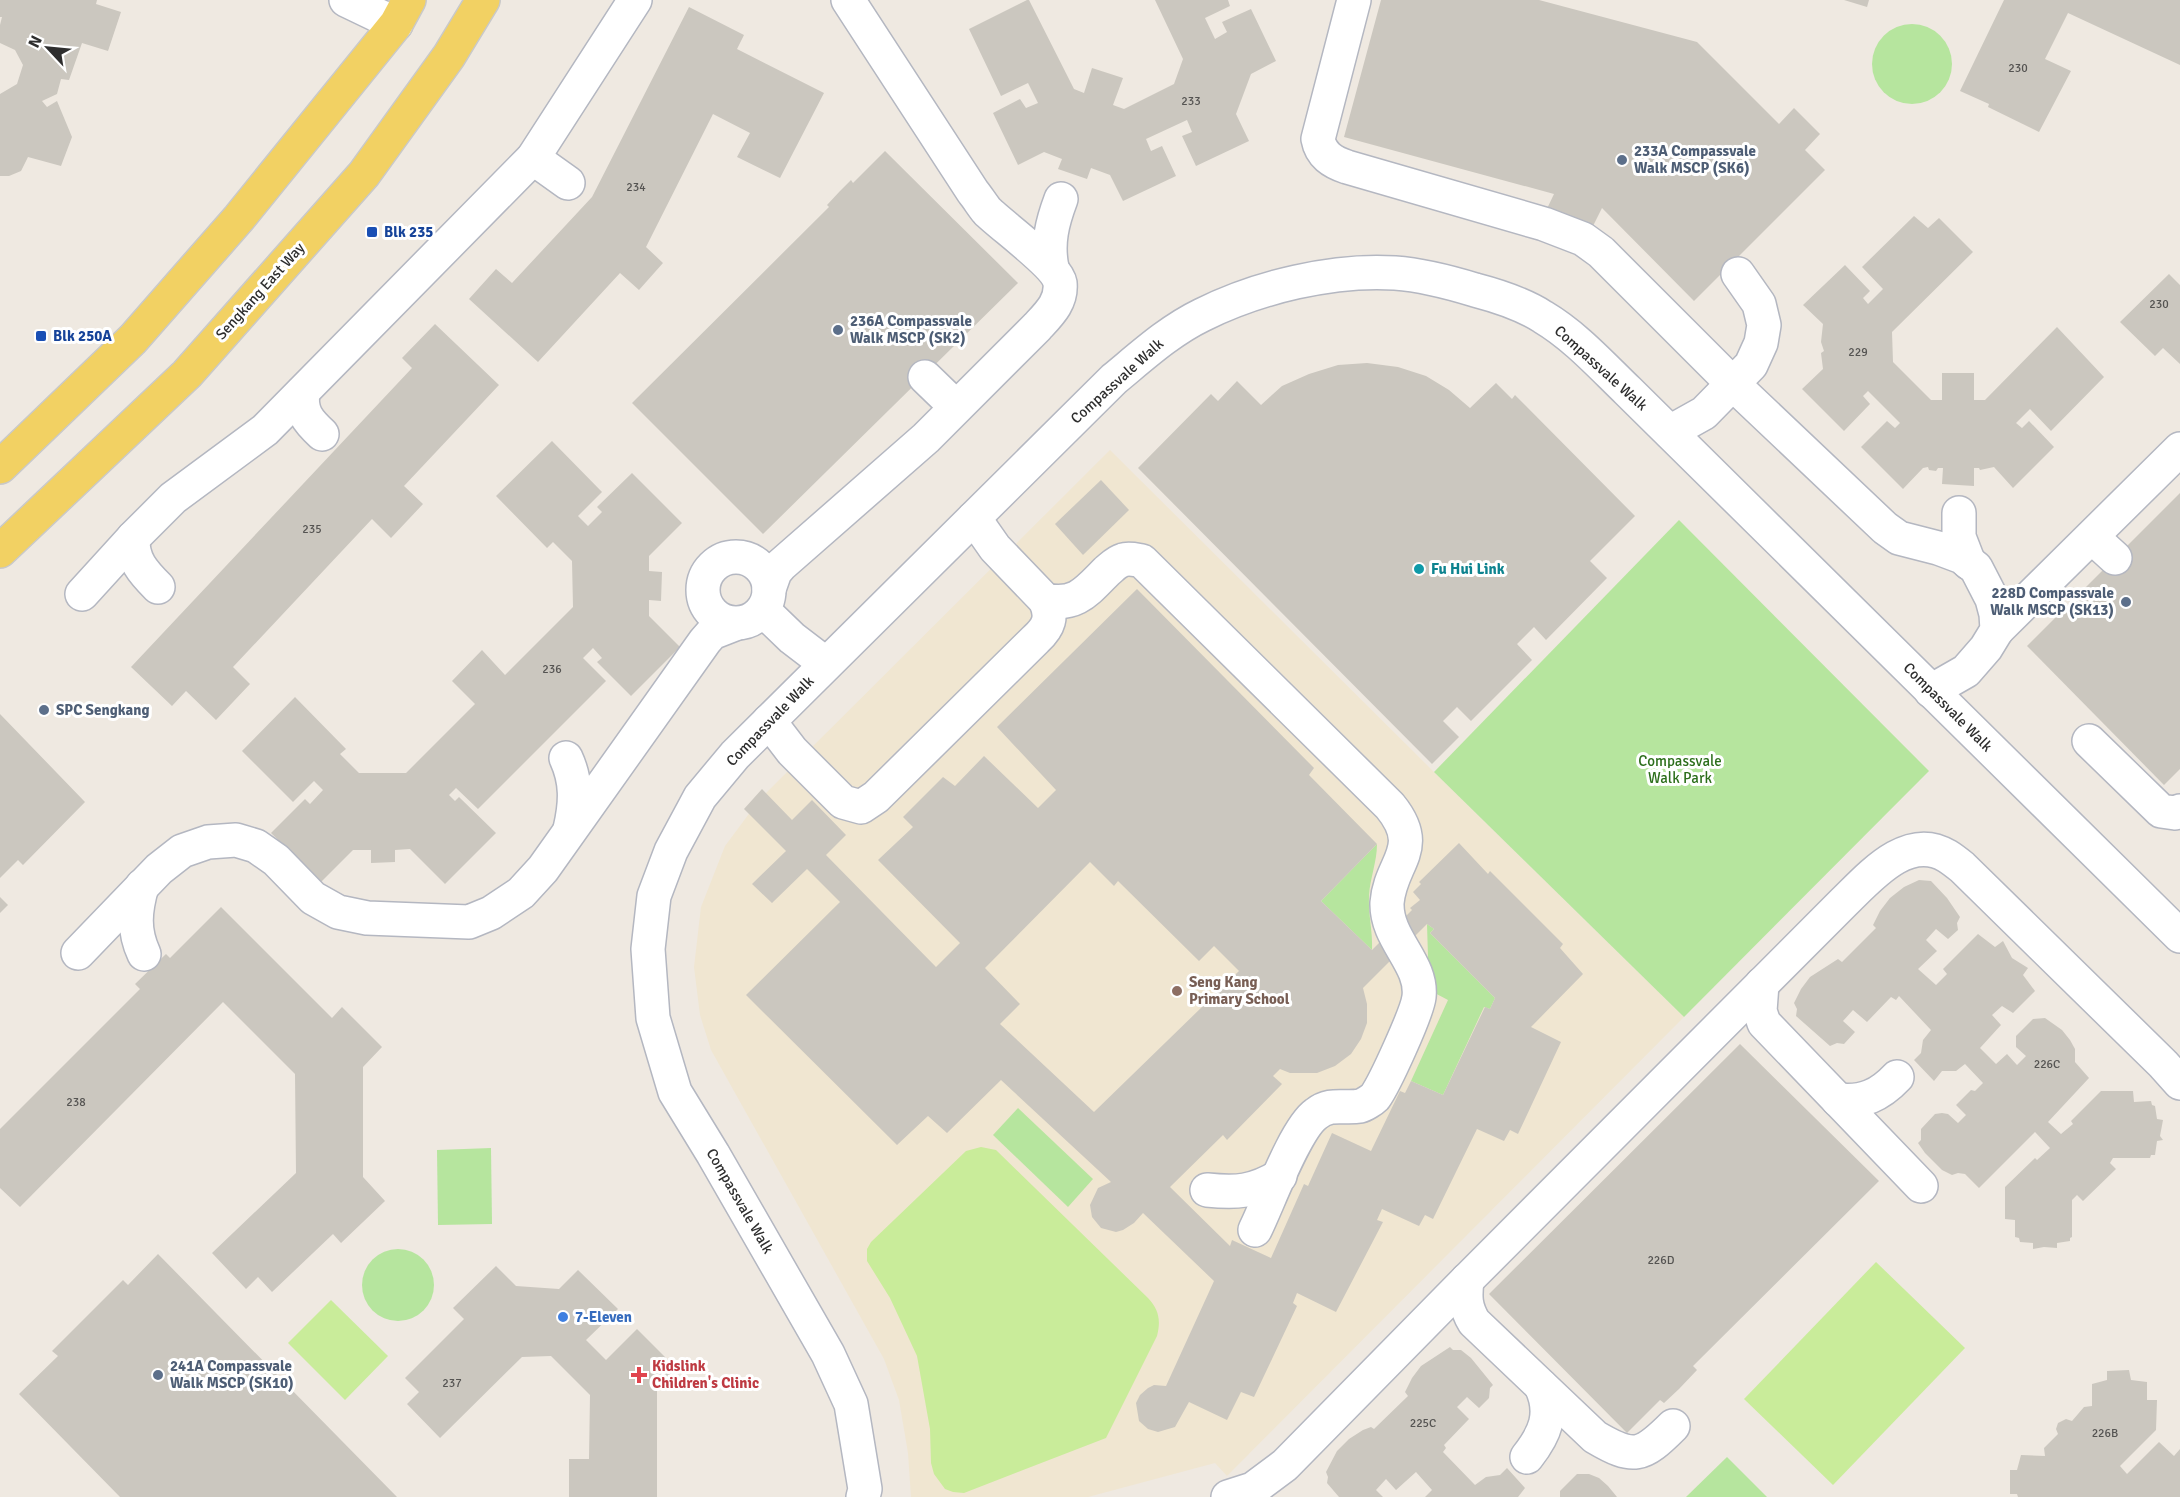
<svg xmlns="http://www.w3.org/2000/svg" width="2180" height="1497" font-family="Signika,sans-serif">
<rect width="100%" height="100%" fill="#efe9e1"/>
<path fill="#f0e6d1" d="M 1110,450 L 1434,772 L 1684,1017 L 1227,1476 L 1215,1463 L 1088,1497 L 911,1497 L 908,1453 L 899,1400 L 884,1359 L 711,1050 L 700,1015 L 694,967 L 701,907 L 725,846 L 760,799 Z"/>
<g fill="#b6e59e">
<circle cx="1912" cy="64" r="40"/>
<path d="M 1679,520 L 1929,771 L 1684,1017 L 1434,772 Z"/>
<path d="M 1377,844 C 1377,862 1370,878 1369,896 C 1368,914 1373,932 1372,950 L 1321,901 Z"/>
<path d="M 1427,924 L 1434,929 L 1430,933 L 1495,998 L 1490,1009 L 1484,1007 L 1443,1095 L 1411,1081 L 1448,1000 L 1429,990 Z"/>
<path d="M 1018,1108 L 1093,1179 L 1068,1207 L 993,1135 Z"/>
<path d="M 491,1148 L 492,1224 L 438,1225 L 437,1150 Z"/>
<circle cx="398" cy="1285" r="36"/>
<path d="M 1727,1457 L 1767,1497 L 1686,1497 Z"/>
</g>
<g fill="#c9ec9a">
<path d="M 981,1147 L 996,1150 L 1148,1298 C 1159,1310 1161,1320 1157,1336 L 1106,1438 L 964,1493 L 953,1492 L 945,1489 L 934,1474 L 931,1463 L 930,1429 L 917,1356 L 890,1298 L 867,1261 L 867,1249 L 871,1242 L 966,1151 Z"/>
<path d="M 1876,1262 L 1965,1348 L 1833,1485 L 1744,1399 Z"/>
<path d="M 331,1300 L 388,1356 L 345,1400 L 288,1343 Z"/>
</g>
<g fill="#cbc7bf" fill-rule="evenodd">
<path d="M 0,0 L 97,0 L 96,4 L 121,12 L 108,51 L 82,43 L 69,80 L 61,79 L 57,94 L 42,101 L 47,107 L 57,101 L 72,137 L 61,166 L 28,157 L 21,171 L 9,176 L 0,176 L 0,94 L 17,84 L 23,65 L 15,50 L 0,43 L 0,25 L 2,17 L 0,17 Z"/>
<path d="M 1027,0 L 1029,0 L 1074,89 L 1084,93 L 1092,68 L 1123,78 L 1113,105 L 1124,109 L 1174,84 L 1183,59 L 1155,0 L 1228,0 L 1230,6 L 1205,18 L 1215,39 L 1227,32 L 1222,22 L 1251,9 L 1276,61 L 1251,74 L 1236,114 L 1249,141 L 1196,166 L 1182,136 L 1192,132 L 1187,120 L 1146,139 L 1151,151 L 1162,146 L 1176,176 L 1123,201 L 1110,175 L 1091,168 L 1087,179 L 1058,169 L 1062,159 L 1044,152 L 1018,165 L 993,113 L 1020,99 L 1026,108 L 1038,103 L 1028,83 L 1001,96 L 969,29 Z"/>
<path d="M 1381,0 L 1539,0 L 1697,42 L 1779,124 L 1794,108 L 1820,134 L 1805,150 L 1825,170 L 1694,301 L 1602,208 L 1589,234 L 1544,215 L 1554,194 L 1344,137 Z"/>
<path d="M 1844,0 L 1869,0 L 1867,7 Z"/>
<path d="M 2004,0 L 2180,0 L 2180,65 L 2068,13 L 2045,59 L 2071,71 L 2039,132 L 1988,107 L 1989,104 L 1960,91 Z"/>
<path d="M 689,7 L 744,35 L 737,49 L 824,93 L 780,178 L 737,157 L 750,133 L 713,114 L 646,247 L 663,263 L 639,290 L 620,273 L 538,362 L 469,299 L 496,269 L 512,283 L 592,197 Z"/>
<path d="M 885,151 L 1018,283 L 763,534 L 632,403 L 829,207 L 827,205 L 840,191 L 851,180 L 853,183 Z"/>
<path d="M 1914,216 L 1928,228 L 1939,218 L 1973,252 L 1892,332 L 1893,362 L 1931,400 L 1942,400 L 1942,373 L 1974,373 L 1974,400 L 1985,400 L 2057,327 L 2104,377 L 2051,431 L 2030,409 L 2016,423 L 2022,428 L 2029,421 L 2054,447 L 2013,488 L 1994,467 L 1980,470 L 1979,468 L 1974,468 L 1974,486 L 1942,484 L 1943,468 L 1938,468 L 1936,471 L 1929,470 L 1928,467 L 1923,468 L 1903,489 L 1861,447 L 1887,421 L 1895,428 L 1900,423 L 1868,391 L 1863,396 L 1870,404 L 1844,431 L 1802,389 L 1823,369 L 1821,353 L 1824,351 L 1821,342 L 1823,324 L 1803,305 L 1845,265 L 1870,291 L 1863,298 L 1868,304 L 1883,289 L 1862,267 Z"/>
<path d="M 2169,274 L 2180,285 L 2180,364 L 2163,348 L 2155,356 L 2120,322 Z"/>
<path d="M 435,324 L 499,385 L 404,486 L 423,504 L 391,538 L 372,519 L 233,667 L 250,684 L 216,720 L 186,691 L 172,706 L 131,667 L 412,368 L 402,358 Z"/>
<path d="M 1367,363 L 1398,367 L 1426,376 L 1449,390 L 1470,408 L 1496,383 L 1512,399 L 1515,395 L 1635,516 L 1590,561 L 1607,578 L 1546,640 L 1534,627 L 1517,644 L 1532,660 L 1471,721 L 1457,707 L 1443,721 L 1459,737 L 1432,764 L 1138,468 L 1211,394 L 1218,401 L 1237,381 L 1261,405 L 1282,386 L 1309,374 L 1338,365 Z"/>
<path d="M 552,441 L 602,492 L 578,516 L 588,526 L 602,512 L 597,507 L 632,473 L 682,523 L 649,556 L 649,571 L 662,572 L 661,601 L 649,600 L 649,616 L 680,647 L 631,696 L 597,662 L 602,658 L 593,648 L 583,658 L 606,681 L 478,809 L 456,788 L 449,795 L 455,801 L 459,797 L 496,833 L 445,884 L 410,849 L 395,850 L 395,862 L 371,863 L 371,850 L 353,850 L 321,882 L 271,833 L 305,799 L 310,804 L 323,790 L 314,781 L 293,802 L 242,751 L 295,697 L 346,749 L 340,754 L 359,773 L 406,773 L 475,704 L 452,681 L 482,650 L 505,675 L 573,607 L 572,561 L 553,542 L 547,548 L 496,496 Z"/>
<path d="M 1101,480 L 1129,510 L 1083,555 L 1055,524 Z"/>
<path d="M 2180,493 L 2180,769 L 2164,785 L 2027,646 Z"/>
<path d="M 1137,589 L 1314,768 L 1309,775 L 1377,844 L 1321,901 L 1372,950 L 1412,910 L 1410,908 L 1420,900 L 1413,892 L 1421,884 L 1419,882 L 1459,843 L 1488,874 L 1490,871 L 1563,944 L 1560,948 L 1583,974 L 1531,1027 L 1561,1042 L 1518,1134 L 1510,1130 L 1504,1141 L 1477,1129 L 1433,1219 L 1425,1215 L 1419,1226 L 1382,1209 L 1377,1220 L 1383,1222 L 1336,1312 L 1297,1293 L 1293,1303 L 1297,1306 L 1254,1397 L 1241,1392 L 1227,1420 L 1189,1402 L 1175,1427 L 1158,1432 L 1148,1429 L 1139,1421 L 1136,1403 L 1140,1395 L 1148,1388 L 1154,1385 L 1166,1386 L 1214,1281 L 1143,1213 L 1134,1223 L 1123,1230 L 1116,1232 L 1101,1228 L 1092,1217 L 1090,1205 L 1098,1188 L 1111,1182 L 1001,1080 L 947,1133 L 928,1116 L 897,1145 L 746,995 L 840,902 L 807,869 L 772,903 L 752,884 L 786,851 L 744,809 L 762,789 L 792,820 L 812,800 L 846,835 L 826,855 L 936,967 L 960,943 L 878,860 L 913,827 L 903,817 L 943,777 L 955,786 L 984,756 L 1038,808 L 1056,790 L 997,727 ZM 1090,862 L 1114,886 L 1118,881 L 1199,961 L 1214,946 L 1239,971 L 1094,1112 L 1000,1024 L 1020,1004 L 985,968 ZM 1427,924 L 1434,929 L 1430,933 L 1495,998 L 1490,1009 L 1485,1007 L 1443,1095 L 1411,1081 L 1405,1093 L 1400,1091 L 1371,1151 L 1332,1133 L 1308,1186 L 1304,1184 L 1271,1258 L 1232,1240 L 1230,1246 L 1170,1187 L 1223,1135 L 1227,1140 L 1282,1084 L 1273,1076 L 1280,1069 L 1290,1073 L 1317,1073 L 1335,1066 L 1351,1054 L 1361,1039 L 1367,1023 L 1367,1004 L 1363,988 Z"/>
<path d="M 0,714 L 85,802 L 23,865 L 18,860 L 0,878 Z"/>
<path d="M 1919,880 L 1931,881 L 1947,898 L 1960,917 L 1957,923 L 1958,930 L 1948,939 L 1936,929 L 1926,940 L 1937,951 L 1918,969 L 1936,985 L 1947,974 L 1943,969 L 1978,934 L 1995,947 L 2003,941 L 2012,958 L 2028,968 L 2023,975 L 2035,991 L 2013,1013 L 2002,1006 L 1992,1015 L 2001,1025 L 1980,1048 L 1996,1064 L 2007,1054 L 2017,1065 L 2026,1056 L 2016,1047 L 2016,1036 L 2033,1019 L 2045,1018 L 2062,1030 L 2070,1040 L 2075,1049 L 2075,1062 L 2089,1078 L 2048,1122 L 2061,1134 L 2073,1124 L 2071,1121 L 2101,1091 L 2133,1091 L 2134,1102 L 2151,1101 L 2152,1105 L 2155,1106 L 2157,1119 L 2163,1120 L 2160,1136 L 2163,1140 L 2157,1141 L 2155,1155 L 2151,1155 L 2150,1158 L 2113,1158 L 2110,1163 L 2116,1169 L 2083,1201 L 2077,1195 L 2072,1200 L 2072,1237 L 2070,1238 L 2070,1241 L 2057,1243 L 2057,1248 L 2044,1247 L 2033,1249 L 2033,1243 L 2020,1242 L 2019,1238 L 2015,1237 L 2015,1220 L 2005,1219 L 2005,1187 L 2035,1158 L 2037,1160 L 2050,1148 L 2035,1132 L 1979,1188 L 1965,1174 L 1958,1173 L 1952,1175 L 1942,1170 L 1925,1153 L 1918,1143 L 1921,1140 L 1921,1129 L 1935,1114 L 1942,1113 L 1948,1114 L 1958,1123 L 1966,1115 L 1956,1105 L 1971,1090 L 1975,1091 L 1983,1083 L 1965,1064 L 1956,1071 L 1942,1071 L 1934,1081 L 1914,1060 L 1921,1053 L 1923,1040 L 1931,1030 L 1899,996 L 1896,1000 L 1891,997 L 1867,1022 L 1853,1010 L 1843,1021 L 1855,1032 L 1844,1044 L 1837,1043 L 1830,1046 L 1796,1016 L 1797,1009 L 1794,1003 L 1801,989 L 1810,977 L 1838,959 L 1842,962 L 1876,928 L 1873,925 L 1880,911 L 1890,898 L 1904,887 Z"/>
<path d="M 0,897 L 8,905 L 0,913 Z"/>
<path d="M 221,907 L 332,1018 L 342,1007 L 382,1047 L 363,1067 L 363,1177 L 385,1201 L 341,1243 L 333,1234 L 272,1292 L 258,1277 L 246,1289 L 212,1253 L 296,1173 L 295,1074 L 223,1002 L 20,1207 L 0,1188 L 0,1129 L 140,989 L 135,984 L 166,954 L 170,958 Z"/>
<path d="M 1740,1044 L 1879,1181 L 1693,1366 L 1697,1370 L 1679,1389 L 1664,1403 L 1660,1400 L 1627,1433 L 1489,1294 Z"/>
<path d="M 158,1254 L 397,1497 L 120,1497 L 19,1394 L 58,1356 L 52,1351 L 123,1280 L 128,1285 Z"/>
<path d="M 496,1266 L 516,1286 L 559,1289 L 578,1270 L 618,1309 L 586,1340 L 606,1360 L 637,1329 L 676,1368 L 657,1388 L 657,1497 L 569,1497 L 569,1459 L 589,1459 L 590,1395 L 551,1356 L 522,1357 L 440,1438 L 407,1404 L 419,1392 L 405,1378 L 464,1319 L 453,1308 Z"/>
<path d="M 1450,1347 L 1453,1350 L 1461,1350 L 1471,1358 L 1493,1385 L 1490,1388 L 1489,1398 L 1479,1408 L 1467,1397 L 1457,1407 L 1469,1419 L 1444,1445 L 1446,1448 L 1443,1452 L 1475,1485 L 1486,1477 L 1500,1475 L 1507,1468 L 1525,1488 L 1518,1497 L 1425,1497 L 1432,1490 L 1416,1472 L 1396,1490 L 1386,1479 L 1376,1490 L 1383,1497 L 1339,1497 L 1327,1483 L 1328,1477 L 1326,1472 L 1337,1451 L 1349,1439 L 1363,1430 L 1371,1427 L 1374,1429 L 1408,1396 L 1405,1392 L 1412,1378 L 1421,1366 Z"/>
<path d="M 2129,1370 L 2131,1380 L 2147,1382 L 2147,1400 L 2157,1400 L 2156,1430 L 2120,1466 L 2127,1474 L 2159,1442 L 2174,1456 L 2180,1449 L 2180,1497 L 2018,1497 L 2017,1494 L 2010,1494 L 2010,1470 L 2017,1470 L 2021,1455 L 2045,1456 L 2044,1448 L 2058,1434 L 2056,1429 L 2058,1423 L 2066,1419 L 2072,1421 L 2084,1407 L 2092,1406 L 2092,1384 L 2107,1380 L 2107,1371 Z"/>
<path d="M 1577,1474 L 1589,1474 L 1599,1478 L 1608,1486 L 1617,1497 L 1560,1497 L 1560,1491 Z"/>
</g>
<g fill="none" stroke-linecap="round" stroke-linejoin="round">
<g stroke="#b4b7c1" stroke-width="36">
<g id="minor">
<path d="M 346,0 L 396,24"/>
<path d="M 1354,0 L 1318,139 C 1321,155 1332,162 1347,167 L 1544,224 L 1583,239 L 1601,252 L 1733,384 L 1885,528 L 1899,538 L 1938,548 L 1962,557 L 1976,568 L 1992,599 L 1996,614 L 1997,630 L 1986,648 L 1966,671 L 1931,691"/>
<path d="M 533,158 L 568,183"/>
<path d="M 1052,268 C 1047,243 1052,223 1061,199"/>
<path d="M 925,377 L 956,407"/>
<path d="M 303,392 C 300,412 308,421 322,434"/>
<path d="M 1670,432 L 1704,413 L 1751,365 L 1761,343 L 1764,325 L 1759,304 L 1738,274"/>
<path d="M 1959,513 L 1959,537 L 1969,563"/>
<path d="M 2092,537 L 2115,558"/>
<path d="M 133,538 C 132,560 143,572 158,587"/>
<circle cx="736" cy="590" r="33"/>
<path d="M 769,589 L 775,572 L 781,565 L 926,438 L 1037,327 C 1049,314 1062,302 1060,283 C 1057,265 1002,226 987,211 C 982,205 978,198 973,192 L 848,0"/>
<path d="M 82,594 L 133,538 L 173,498 L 265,430 L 533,158 L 635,0"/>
<path d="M 1045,600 C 1076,607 1087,591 1107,571 C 1112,567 1116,562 1123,560 C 1129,558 1136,560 1142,561 L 1390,806 C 1425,849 1390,862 1387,903 C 1386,940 1423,963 1419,997 C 1417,1013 1385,1083 1375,1097 C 1372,1100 1364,1105 1360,1106 C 1344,1109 1331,1102 1316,1114 C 1295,1129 1268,1204 1255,1230"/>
<path d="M 763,610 L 792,638 L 826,664"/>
<path d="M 1997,630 L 2180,449"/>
<path d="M 769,721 L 792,751 L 843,802 L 861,807 L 876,797 L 1036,639 C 1049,627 1053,617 1045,600 L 995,548 L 974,518"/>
<path d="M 2089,741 L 2161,811 L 2175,813 L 2180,811"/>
<path d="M 566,758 C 577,782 576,803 570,829"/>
<path d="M 142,886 C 135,911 133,930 144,954"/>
<path d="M 78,953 L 159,869 L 182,851 L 208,842 L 236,840 L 256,846 L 276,860 L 313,898 L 338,912 L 367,918 L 469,922 L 491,913 L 521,893 L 543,869 L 705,641 L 712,633 L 735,624"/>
<path d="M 1762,984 L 1760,1011 L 1764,1023 L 1921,1186"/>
<path d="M 1838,1100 C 1863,1103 1880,1095 1897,1077"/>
<path d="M 1207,1190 C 1237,1193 1253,1192 1280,1176"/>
<path d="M 1467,1280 C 1465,1297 1465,1307 1474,1322 L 1595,1437 C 1634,1460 1642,1457 1673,1426"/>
<path d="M 1527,1457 C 1545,1434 1554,1414 1541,1386"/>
<path d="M 863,1497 L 865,1489 L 851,1404 L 828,1354 L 713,1154 L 675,1092 L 653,1018 L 648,949 L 654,896 L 671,851 L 700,797 L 735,755 L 1114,379 C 1142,356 1169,331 1202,315 C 1258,287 1333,269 1395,273 C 1422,275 1449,282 1475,290 C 1498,296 1523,304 1543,317 C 1575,336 1601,365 1628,391 L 2180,936"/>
<path d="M 1228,1497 L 1253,1489 L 1285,1465 L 1467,1280 L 1843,903 C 1869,878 1907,832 1947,856 C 1952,859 1957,863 1962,867 L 2163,1064 L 2180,1083"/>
</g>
</g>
<g stroke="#c9c9c9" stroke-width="36">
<g id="major">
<path d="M 0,467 L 133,339 L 239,218 L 396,24 L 409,0"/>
<path d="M 0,551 L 187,374 L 364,174 L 449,56 L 483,0"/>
</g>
</g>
<use href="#minor" stroke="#fff" stroke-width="33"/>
<use href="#major" stroke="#f2d163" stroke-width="33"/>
</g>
<g fill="#5c6f8a" stroke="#fff" stroke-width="2">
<circle cx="1622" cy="160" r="6"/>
<circle cx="838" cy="330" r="6"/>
<circle cx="2126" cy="602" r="6"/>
<circle cx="44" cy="710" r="6"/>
<circle cx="158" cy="1375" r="6"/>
</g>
<g fill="#1a4fb4" stroke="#fff" stroke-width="2">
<rect x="366" y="226" width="12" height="12" rx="3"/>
<rect x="35" y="330" width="12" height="12" rx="3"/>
</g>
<circle fill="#0f9aa8" stroke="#fff" stroke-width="2" cx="1419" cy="569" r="6"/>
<circle fill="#8d6e63" stroke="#fff" stroke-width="2" cx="1177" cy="991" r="6"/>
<circle fill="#3f7fe0" stroke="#fff" stroke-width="2" cx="563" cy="1317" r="6"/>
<path fill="#e0444e" stroke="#fff" stroke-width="2" d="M636 1366h6v6h6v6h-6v6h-6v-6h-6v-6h6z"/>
<g text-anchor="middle" stroke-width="6" stroke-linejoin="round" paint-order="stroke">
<g font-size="12" fill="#555452">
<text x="2018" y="72">230</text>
<text x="1191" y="105">233</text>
<text x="636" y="191">234</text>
<text x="2159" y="308">230</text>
<text x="1858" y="356">229</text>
<text x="312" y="533">235</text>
<text x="552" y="673">236</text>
<text x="2047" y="1068">226C</text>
<text x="76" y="1106">238</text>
<text x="1661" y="1264">226D</text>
<text x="452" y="1387">237</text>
<text x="1423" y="1427">225C</text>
<text x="2105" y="1437">226B</text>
</g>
<g font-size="15" font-weight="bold" fill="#4e5e75" stroke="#fff" text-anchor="start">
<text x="1634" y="156">233A Compassvale<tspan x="1634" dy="17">Walk MSCP (SK6)</tspan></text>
<text x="850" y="326">236A Compassvale<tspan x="850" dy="17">Walk MSCP (SK2)</tspan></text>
<text x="2114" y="598" text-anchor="end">228D Compassvale<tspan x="2114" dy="17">Walk MSCP (SK13)</tspan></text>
<text x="56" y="715">SPC Sengkang</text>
<text x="170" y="1371">241A Compassvale<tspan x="170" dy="17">Walk MSCP (SK10)</tspan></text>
</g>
<g font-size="15" font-weight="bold" fill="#164399" stroke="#fff" text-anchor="start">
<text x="384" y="237">Blk 235</text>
<text x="53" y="341">Blk 250A</text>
</g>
<g font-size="15" fill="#2e2e2e" stroke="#fff">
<text transform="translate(260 291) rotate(-48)" y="5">Sengkang East Way</text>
<text transform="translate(1601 368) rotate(42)" y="5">Compassvale Walk</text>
<text transform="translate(1117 381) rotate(-42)" y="5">Compassvale Walk</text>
<text transform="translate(1948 707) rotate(45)" y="5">Compassvale Walk</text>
<text transform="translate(770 721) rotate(-46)" y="5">Compassvale Walk</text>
<text transform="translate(740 1201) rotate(60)" y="5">Compassvale Walk</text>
</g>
<g font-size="15" font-weight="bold" fill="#0d838f" stroke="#fff" text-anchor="start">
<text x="1431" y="574">Fu Hui Link</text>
</g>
<g font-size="15" fill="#2c6e1b" stroke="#fff">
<text x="1680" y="766">Compassvale<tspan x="1680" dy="17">Walk Park</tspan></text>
</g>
<g font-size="15" font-weight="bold" fill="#785e54" stroke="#fff" text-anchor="start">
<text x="1189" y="987">Seng Kang<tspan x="1189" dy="17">Primary School</tspan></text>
</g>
<g font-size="15" font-weight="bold" fill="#366cbe" stroke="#fff" text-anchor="start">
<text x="575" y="1322">7-Eleven</text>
</g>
<g font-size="15" font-weight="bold" fill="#be3a42" stroke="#fff" text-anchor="start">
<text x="652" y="1371">Kidslink<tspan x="652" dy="17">Children's Clinic</tspan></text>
</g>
</g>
<g transform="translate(48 48) rotate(296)" stroke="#ffffff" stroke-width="4.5" paint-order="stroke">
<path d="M0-4.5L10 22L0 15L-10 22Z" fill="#2e2e2e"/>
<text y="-9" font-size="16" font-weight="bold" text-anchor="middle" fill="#2e2e2e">N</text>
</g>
</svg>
